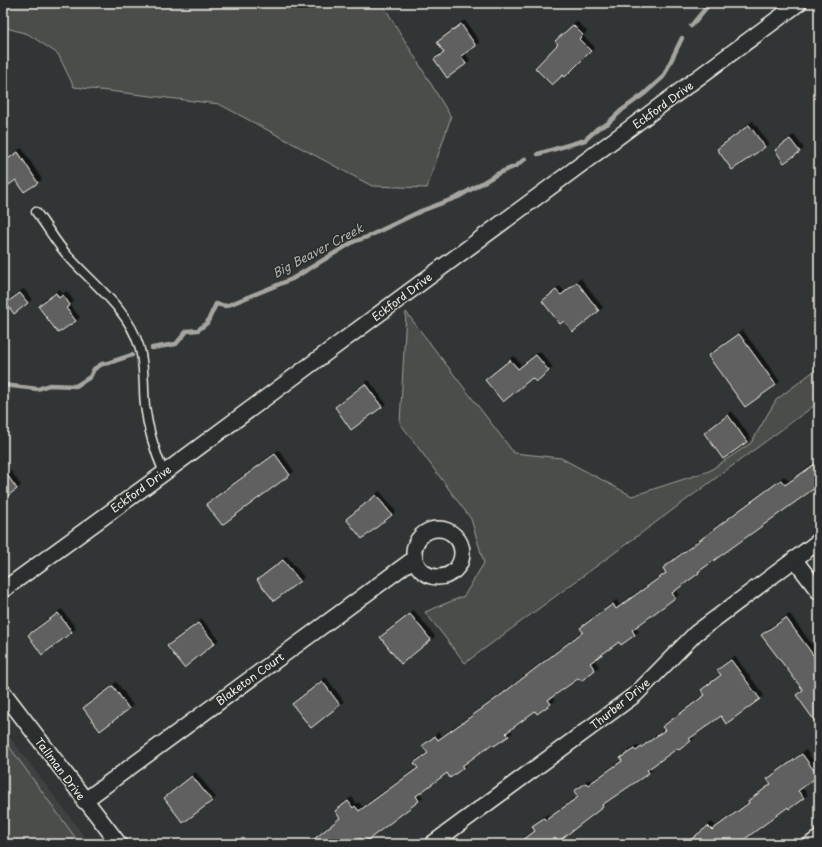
<svg xmlns="http://www.w3.org/2000/svg" width="822" height="847" font-family="'Playpen Sans',sans-serif">
<defs>
<filter id="shadow"><feDropShadow dx="3.5" dy="-3.5" stdDeviation="0" flood-color="#0009"/></filter>
</defs>
<rect width="100%" height="100%" fill="#323535"/>
<filter id="ink" filterUnits="userSpaceOnUse"><feTurbulence type="fractalNoise" baseFrequency=".025" numOctaves="2"/><feDisplacementMap in="SourceGraphic" scale="8" xChannelSelector="R" yChannelSelector="G"/><feConvolveMatrix kernelMatrix="1 2 1 2 8 2 1 2 1" color-interpolation-filters="sRGB"/></filter>
<g filter="url(#ink)">
<path fill="#404242" d="M 3,728 L 90,844 L 3,844 Z"/>
<g fill="#4b4d4c" stroke="#a09f9a">
<path d="M 3,3 L 382,3 L 451,117 L 427,188 L 372,186 L 219,104 L 74,87 L 58,54 L 28,34 L 3,27 Z"/>
<path d="M 406,312 L 514,453 L 561,458 L 632,496 L 709,471 L 751,443 L 776,400 L 819,367 L 819,402 L 465,663 L 425,612 L 464,596 L 484,563 L 471,519 L 400,423 Z"/>
<path d="M 3,738 L 80,844 L 3,844 Z"/>
</g>
<g fill="none" stroke-linecap="round" stroke-linejoin="round">
<g stroke="#a6a5a0" stroke-width="4.5">
<path d="M 691,26 L 710,3"/>
<path d="M 538,154 L 585,140 L 598,128 L 607,124 L 622,110 L 644,94 L 663,77 L 682,38"/>
<path d="M 152,348 L 176,344 L 187,331 L 198,330 L 207,323 L 216,304 L 226,306 L 292,279 L 353,242 L 367,237 L 421,211 L 458,197 L 499,173 L 516,166 L 525,159"/>
<path d="M 3,385 L 38,389 L 49,385 L 76,386 L 90,377 L 94,369 L 102,364 L 108,363 L 132,355"/>
</g>
</g>
<g fill="#5f605f" stroke="#f4f1e8" filter="url(#shadow)">
<path d="M 461,24 L 476,46 L 461,56 L 466,64 L 447,78 L 434,59 L 444,53 L 437,42 Z"/>
<path d="M 573,25 L 583,35 L 579,39 L 591,51 L 565,77 L 563,75 L 552,85 L 535,68 L 558,44 L 555,41 Z"/>
<path d="M 749,125 L 765,147 L 732,170 L 717,149 Z"/>
<path d="M 790,139 L 800,152 L 784,163 L 775,150 Z"/>
<path d="M 18,152 L 38,183 L 24,192 L 16,180 L 3,189 L 3,162 Z"/>
<path d="M 577,282 L 599,311 L 573,332 L 564,321 L 560,324 L 542,301 L 556,290 L 561,295 Z"/>
<path d="M 20,293 L 28,303 L 14,314 L 6,303 Z"/>
<path d="M 56,293 L 59,298 L 63,295 L 70,305 L 66,308 L 76,321 L 58,333 L 38,306 Z"/>
<path d="M 739,334 L 776,385 L 745,407 L 708,356 Z"/>
<path d="M 536,355 L 549,371 L 536,382 L 532,378 L 503,402 L 485,380 L 510,360 L 518,369 Z"/>
<path d="M 365,384 L 382,407 L 351,430 L 335,407 Z"/>
<path d="M 728,415 L 747,442 L 723,459 L 704,433 Z"/>
<path d="M 275,454 L 290,475 L 222,525 L 206,504 Z"/>
<path d="M 819,461 L 819,485 L 698,572 L 699,573 L 672,593 L 675,598 L 632,630 L 635,635 L 621,645 L 619,642 L 590,663 L 595,670 L 581,681 L 579,678 L 548,700 L 551,704 L 537,714 L 535,711 L 506,733 L 509,736 L 494,746 L 492,744 L 462,766 L 463,768 L 450,778 L 447,773 L 416,796 L 419,801 L 364,843 L 360,838 L 351,844 L 308,844 L 340,818 L 335,811 L 348,801 L 353,808 L 355,806 L 359,811 L 418,768 L 414,763 L 428,753 L 422,746 L 435,736 L 438,740 L 497,698 L 583,632 L 580,628 L 613,604 L 616,609 L 666,573 L 663,568 L 737,512 L 781,480 L 785,485 Z"/>
<path d="M 3,469 L 17,489 L 3,499 Z"/>
<path d="M 376,495 L 392,515 L 362,539 L 346,519 Z"/>
<path d="M 283,560 L 300,581 L 274,601 L 257,580 Z"/>
<path d="M 58,613 L 72,632 L 42,655 L 28,635 Z"/>
<path d="M 410,614 L 431,640 L 401,664 L 380,637 Z"/>
<path d="M 786,618 L 819,663 L 819,727 L 796,695 L 803,690 L 761,635 Z"/>
<path d="M 198,623 L 215,643 L 184,668 L 167,646 Z"/>
<path d="M 731,660 L 760,699 L 726,724 L 721,716 L 689,739 L 691,741 L 679,750 L 678,748 L 647,770 L 649,773 L 602,805 L 603,807 L 555,844 L 518,844 L 535,831 L 532,826 L 544,818 L 546,820 L 578,797 L 574,791 L 586,783 L 588,785 L 622,761 L 620,758 L 634,749 L 636,751 L 665,730 L 662,727 L 705,695 L 701,690 L 721,675 L 717,670 Z"/>
<path d="M 322,681 L 340,705 L 311,728 L 292,704 Z"/>
<path d="M 113,686 L 129,709 L 100,731 L 83,708 Z"/>
<path d="M 802,754 L 818,776 L 798,791 L 804,798 L 789,809 L 788,807 L 738,844 L 685,844 L 708,826 L 712,830 L 749,803 L 748,801 L 771,784 L 767,779 Z"/>
<path d="M 192,776 L 212,801 L 183,823 L 164,798 Z"/>
</g>
<g fill="none" stroke-linecap="round" stroke-linejoin="round">
<g stroke="#f4f1e8" stroke-width="11">
<path id="lane" d="M 36,212 C 47,226 56,243 68,256 C 93,284 128,309 139,346 C 145,365 143,386 145,406 C 148,429 155,452 164,473"/>
</g>
<g stroke="#f4f1e8" stroke-width="18">
<g id="street">
<circle cx="438" cy="553" r="24"/>
<path d="M 794,559 L 819,592"/>
<path d="M 3,590 L 164,473 L 799,3"/>
<path d="M 3,692 L 119,844"/>
<path d="M 84,801 L 415,558"/>
<path d="M 432,844 L 636,694 L 696,633 L 819,541"/>
<path d="M 811,844 L 819,838"/>
</g>
</g>
<path stroke="#f4f1e8" stroke-width="2.5" stroke-dasharray="3 3" stroke-linecap="butt" d="M 3,7 L 7,3"/>
<use href="#lane" stroke="#2a2d2e" stroke-width="8"/>
<use href="#street" stroke="#2a2d2e" stroke-width="15"/>
</g>
</g>
<g text-anchor="middle" stroke-width="3" stroke-linejoin="round" paint-order="stroke">
<g font-size="11" fill="#f4f1e8" stroke="#2a2d2e">
<text transform="translate(663 105) rotate(-36)" y="4">Eckford Drive</text>
<text transform="translate(402 297) rotate(-37)" y="4">Eckford Drive</text>
<text transform="translate(141 489) rotate(-36)" y="4">Eckford Drive</text>
<text transform="translate(250 679) rotate(-36)" y="4">Blaketon Court</text>
<text transform="translate(620 704) rotate(-39)" y="4">Thurber Drive</text>
<text transform="translate(60 769) rotate(53)" y="4">Tallman Drive</text>
</g>
<g font-size="12" font-style="italic" fill="#b3b2ac" stroke="#2a2d2e">
<text transform="translate(318 251) rotate(-28)" y="4">Big Beaver Creek</text>
</g>
</g>
<rect width="822" height="847" fill="none" stroke="#2a2d2e" stroke-width="16"/>
<rect x="8" y="8" width="806" height="831" fill="none" stroke="#f4f1e8" stroke-width="1.5" filter="url(#ink)"/>
</svg>
